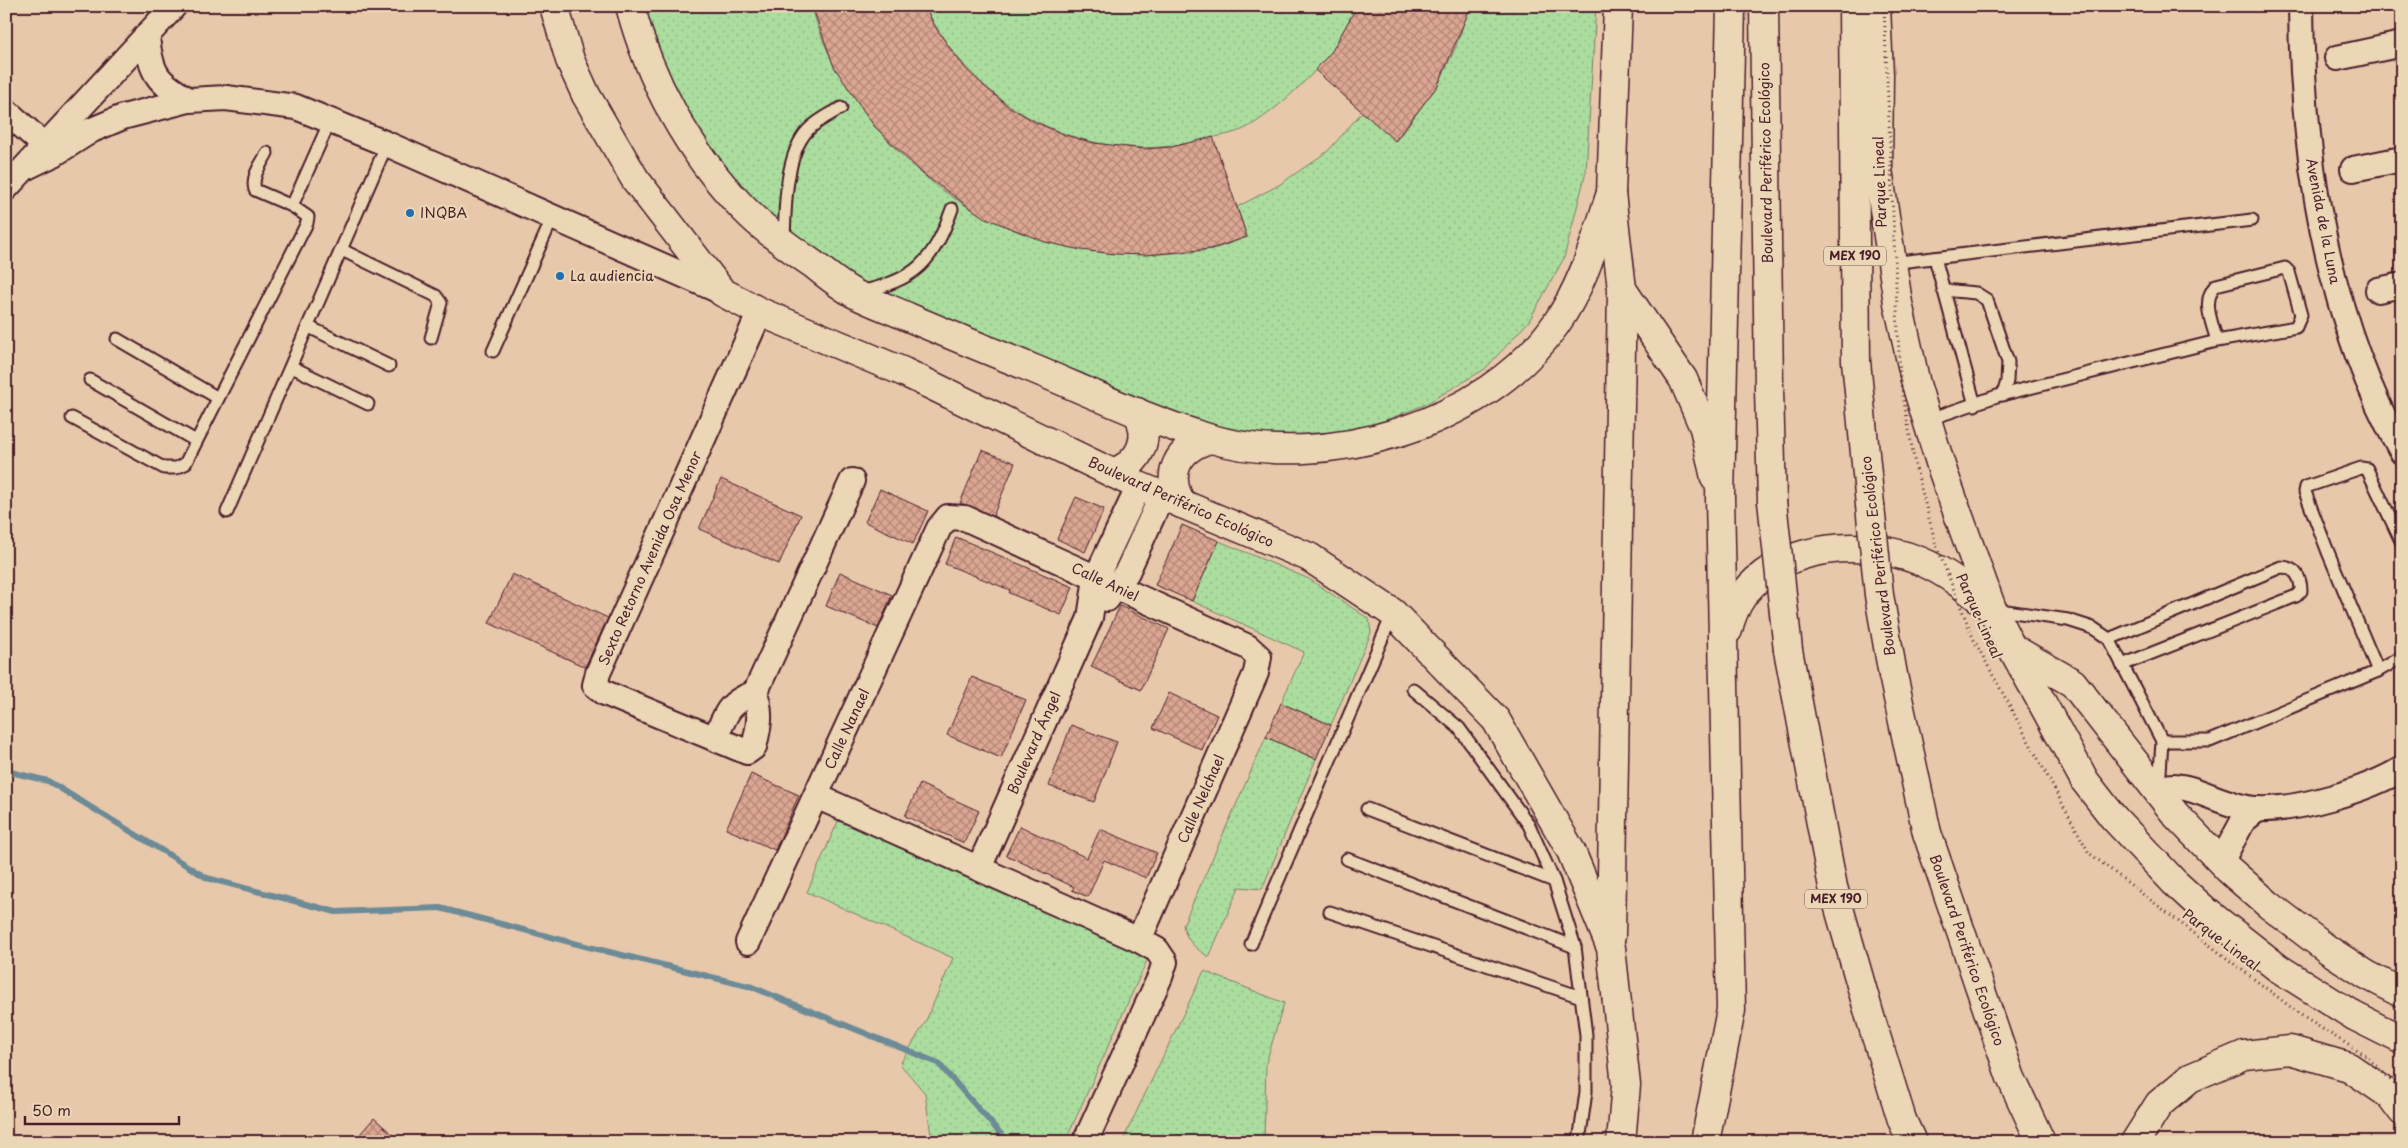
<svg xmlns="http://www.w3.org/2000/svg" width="2408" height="1148" font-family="'Playpen Sans',sans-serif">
<defs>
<pattern id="grass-dots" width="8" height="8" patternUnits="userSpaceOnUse" patternTransform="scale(1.25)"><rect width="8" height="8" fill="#abdd9f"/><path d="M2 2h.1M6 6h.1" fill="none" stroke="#95bd89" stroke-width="1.8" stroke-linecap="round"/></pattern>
<pattern id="building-cross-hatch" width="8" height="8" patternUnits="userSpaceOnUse" patternTransform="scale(1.25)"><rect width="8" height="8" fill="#dba692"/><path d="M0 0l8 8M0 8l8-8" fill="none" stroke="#b48777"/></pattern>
</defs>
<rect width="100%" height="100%" fill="#e7c8ab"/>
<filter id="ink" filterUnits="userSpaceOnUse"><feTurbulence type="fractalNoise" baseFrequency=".02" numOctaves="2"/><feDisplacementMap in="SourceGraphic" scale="10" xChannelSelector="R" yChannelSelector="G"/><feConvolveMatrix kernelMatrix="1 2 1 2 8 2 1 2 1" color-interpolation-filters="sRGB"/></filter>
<g filter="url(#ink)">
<g fill="url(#grass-dots)" stroke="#7a7e65">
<path d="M 642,6 L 812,6 C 820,42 839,75 860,105 C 932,209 1047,264 1173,253 C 1185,252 1199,252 1211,249 C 1223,247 1235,241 1247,237 L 1237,207 L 1279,185 L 1328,151 L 1363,111 L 1396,141 L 1438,85 L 1455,49 L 1470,6 L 1596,6 L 1586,172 L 1564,258 L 1529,321 L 1485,369 L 1424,405 L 1376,424 L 1301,438 L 1215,432 L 886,299 L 810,255 L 760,209 L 708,146 L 656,51 Z"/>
<path d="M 925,6 L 1357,6 C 1349,21 1341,39 1331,53 C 1312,76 1273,114 1246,128 C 1234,134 1218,136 1206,139 C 1092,171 975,111 925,6 Z"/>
<path d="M 1219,541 L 1309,579 L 1369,619 L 1371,633 L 1331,725 L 1281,703 L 1304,652 L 1192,601 Z"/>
<path d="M 1266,737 L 1316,759 L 1262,889 L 1239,887 L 1209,957 C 1195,948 1187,942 1183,925 Z"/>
<path d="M 839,819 L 1148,958 L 1065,1142 L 932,1142 L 925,1093 L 900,1064 L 925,1023 L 953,958 L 807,892 Z"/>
<path d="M 1204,971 L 1284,1003 L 1266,1063 L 1264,1142 L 1122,1142 Z"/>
</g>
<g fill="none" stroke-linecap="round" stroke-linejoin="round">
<path stroke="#6c8b96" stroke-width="6" d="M 6,771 L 48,781 L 207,878 L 336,912 L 440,908 L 585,946 L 752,987 L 938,1063 L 1008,1142"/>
</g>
<g fill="url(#building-cross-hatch)" stroke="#4a1f2b">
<path d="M 812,6 L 925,6 L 934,25 L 949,47 L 966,69 L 984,86 L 1008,106 L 1035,122 L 1065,135 L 1094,143 L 1144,149 L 1171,147 L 1213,137 L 1247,237 L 1211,249 L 1146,255 L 1115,254 L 1081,250 L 1045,242 L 983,217 L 923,174 L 874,126 L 834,67 Z"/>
<path d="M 1357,6 L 1471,6 L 1438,85 L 1395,141 L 1315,70 L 1332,51 Z"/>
<path d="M 982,450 L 1015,463 L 993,516 L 960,503 Z"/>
<path d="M 721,479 L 801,515 L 779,564 L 699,529 Z"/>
<path d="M 880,489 L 928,511 L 913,544 L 865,522 Z"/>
<path d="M 1076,497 L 1104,509 L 1085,552 L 1057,539 Z"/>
<path d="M 1182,525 L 1219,541 L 1192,601 L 1155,585 Z"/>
<path d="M 956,537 L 1073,587 L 1061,615 L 1009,593 L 1010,590 L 945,564 Z"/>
<path d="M 840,572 L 892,595 L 878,628 L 826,606 Z"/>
<path d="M 512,574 L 608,618 L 585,667 L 489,623 Z"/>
<path d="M 1120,606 L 1169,629 L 1141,690 L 1091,667 Z"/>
<path d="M 972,677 L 1026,700 L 1001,758 L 947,735 Z"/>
<path d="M 1169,693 L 1217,715 L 1202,750 L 1153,728 Z"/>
<path d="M 1281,703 L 1331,725 L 1316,759 L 1266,737 Z"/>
<path d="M 1071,725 L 1117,742 L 1094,802 L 1049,786 Z"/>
<path d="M 751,774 L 799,795 L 775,850 L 726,829 Z"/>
<path d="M 920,784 L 979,811 L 964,843 L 905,816 Z"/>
<path d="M 1020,826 L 1087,858 L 1100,829 L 1157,853 L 1146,878 L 1104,860 L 1088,897 L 1072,890 L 1074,887 L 1006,855 Z"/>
<path d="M 374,1118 L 401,1142 L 353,1142 Z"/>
</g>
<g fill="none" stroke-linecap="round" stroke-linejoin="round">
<g stroke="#4a1f2b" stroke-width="15">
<g id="lane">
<path d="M 267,153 C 261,165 251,176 255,190 L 292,206"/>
<path d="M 784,242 C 785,209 785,154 808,130 C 818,120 829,115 841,108"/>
<path d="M 342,250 L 436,296 L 441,303 L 431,338"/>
<path d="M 1935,258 L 1975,405"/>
<path d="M 1891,263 L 2252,220"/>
<path d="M 1943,290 L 1976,293 L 1987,300 L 2008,362 L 2007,381 L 2003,395"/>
<path d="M 860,292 C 916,280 933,262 952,209"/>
<path d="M 309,327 L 389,366"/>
<path d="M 117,339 L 218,398"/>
<path d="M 493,351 L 553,217"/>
<path d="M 292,367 L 368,404"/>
<path d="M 90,380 L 196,441"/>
<path d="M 72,418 L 164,468 L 176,468 L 185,464 L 307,223 L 308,217 L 292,206 L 330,121"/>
<path d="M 1927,420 L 1997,396 L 2217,341 L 2296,327 L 2301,315 L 2289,272 L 2285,268 L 2216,285 C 2201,301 2212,322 2217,341"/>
<path d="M 227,512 L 387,144"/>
<path d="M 1993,609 L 2068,620 L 2093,628 L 2109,639 L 2162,741 L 2159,789"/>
<path d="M 2109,639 L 2281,567 C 2295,567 2301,577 2301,591 L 2296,596 L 2122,665"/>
<path d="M 2378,671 L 2328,552 L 2305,492 L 2306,487 L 2361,468 L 2367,469 L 2402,543"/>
<path d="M 1413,689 L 1459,728 L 1529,825 L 1554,881 L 1575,947 L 1586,1035 L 1586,1092 L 1579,1142"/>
<path d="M 2162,741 L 2210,741 L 2378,671 L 2402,657"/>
<path d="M 1367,809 L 1554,881"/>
<path d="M 1347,859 L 1575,947"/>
<path d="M 1330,912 L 1581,997"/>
<path d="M 1251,944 L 1393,613"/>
</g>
</g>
<g stroke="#4a1f2b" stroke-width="28">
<g id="street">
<path d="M 2301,6 C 2302,160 2327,317 2402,452"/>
<path d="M 147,37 C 151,74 157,82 189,100"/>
<path d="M 2337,58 L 2402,44"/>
<path d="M 6,111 L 54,154"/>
<path d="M 27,167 L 54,154 L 92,130 L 123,117 L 189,100 L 226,98 L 296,107 L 387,144 L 722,292"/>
<path d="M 2353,169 L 2402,159"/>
<path d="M 6,188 L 174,6"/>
<path d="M 2378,290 L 2402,285"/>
<path d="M 1107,599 L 1127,572 L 1162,495"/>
<path d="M 755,693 C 762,713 759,727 754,747 L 747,752 L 605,693 L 595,685 L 598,673 L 760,312"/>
<path d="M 715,739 C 726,714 727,703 755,693 L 852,481"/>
<path d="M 2158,793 C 2162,790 2166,786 2172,786 C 2193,785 2229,808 2256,809 C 2297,811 2367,790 2402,769"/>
<path d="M 816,796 L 1139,940 L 1157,950 L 1165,962 L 1160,977 L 1085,1142"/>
<path d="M 2221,862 L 2243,821 L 2258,809"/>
<path d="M 979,868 L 1090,618 L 1096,578 L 1139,486"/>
<path d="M 748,942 L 939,528 L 948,517 L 965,518 L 1248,647 L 1259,657 L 1256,673 L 1139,940"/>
</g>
</g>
<g stroke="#4a1f2b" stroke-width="31">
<g id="secondary">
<path d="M 554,6 L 570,60 L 586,95 L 635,179 L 722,292 L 760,312 L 904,372 L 1139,486 L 1309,557 L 1393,613 L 1496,720 L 1571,851 L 1611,948 L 1626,1085 L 1621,1142"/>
<path d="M 630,6 C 650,81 688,151 742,207 C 763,229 788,247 813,264 C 826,274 840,286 855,294 C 872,303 891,309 908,317 C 950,335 992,352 1034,369 C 1091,393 1148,420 1208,438 C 1324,473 1486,425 1556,324 C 1584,284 1596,238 1611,193"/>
<path d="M 1622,289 L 1683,379 L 1704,428 L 1715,478"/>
<path d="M 1112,473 C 1140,464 1152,438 1137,412"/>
<path d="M 1182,504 C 1164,475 1177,448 1210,439"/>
<path d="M 1611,936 L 1622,289 L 1611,193 L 1618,6"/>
</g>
</g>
<g stroke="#4a1f2b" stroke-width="31">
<g id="highway">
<path d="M 1764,6 L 1769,389 L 1772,501"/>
<path d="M 1853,6 L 1856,361 L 1870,505"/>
<path d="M 1876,6 L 1879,75 L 1878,169 L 1898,303 L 1916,384 L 1942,469 L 1992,609 L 2006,637 L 2085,781 L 2113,817 L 2174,882 L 2208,913 L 2278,968 L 2354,1016 L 2402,1040"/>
<path d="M 1728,630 C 1746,548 1852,533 1920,561 C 1947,572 1970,591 1992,609"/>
<path d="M 2012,648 L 2073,683 L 2176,815 L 2228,869 L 2269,905 L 2327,949 L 2367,975 L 2402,993"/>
<path d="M 1788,650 L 1833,887 L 1871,1020 L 1902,1120 L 1912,1142"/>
<path d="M 1893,675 L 1927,833 L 2011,1078 L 2041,1142"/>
<path d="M 1705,1142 L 1731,1010 L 1720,497 L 1731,6"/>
<path d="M 2135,1142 L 2159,1104 L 2190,1078 L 2244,1055 L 2290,1050 L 2349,1067 L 2390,1095 L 2402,1111"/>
</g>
</g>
<use href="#lane" stroke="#ebd6b5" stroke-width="11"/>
<use href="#street" stroke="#ebd6b5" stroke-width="24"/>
<use href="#secondary" stroke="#ebd6b5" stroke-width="28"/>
<use href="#highway" stroke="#ebd6b5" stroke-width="28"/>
<g stroke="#4a1f2b" stroke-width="31" stroke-linecap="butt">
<g id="highway-bridge">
<path d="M 1772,501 L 1788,650"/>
<path d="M 1870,505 L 1879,595 L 1893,675"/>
</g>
</g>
<path stroke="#4a1f2b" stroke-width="3" stroke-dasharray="1 4" stroke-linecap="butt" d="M 1884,6 L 1900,378 L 1915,465 L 1936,545 L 1974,640 L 2089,853 L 2305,1018 L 2366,1056 L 2402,1091"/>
<use href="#highway-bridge" stroke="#ebd6b5" stroke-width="28"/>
</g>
</g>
<g fill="#1f6fb2" stroke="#ebd6b5" stroke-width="2">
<circle cx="410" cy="213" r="5"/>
<circle cx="560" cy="276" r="5"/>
</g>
<g text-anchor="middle" stroke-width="4.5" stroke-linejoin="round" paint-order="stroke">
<g fill="#ebd6b5" stroke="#7a5654" stroke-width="1">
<rect x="1824" y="246.5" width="62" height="19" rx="4"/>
<rect x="1805" y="889.5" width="62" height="19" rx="4"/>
</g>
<g font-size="12" font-weight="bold" fill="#4a1f2b">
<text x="1855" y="260">MEX 190</text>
<text x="1836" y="903">MEX 190</text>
</g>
<g font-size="14" fill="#4a1f2b" stroke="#ebd6b5">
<text transform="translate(1766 163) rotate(-91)" y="5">Boulevard Periférico Ecológico</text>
<text transform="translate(1880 182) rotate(-92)" y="5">Parque Lineal</text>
<text transform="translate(2323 221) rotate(79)" y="5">Avenida de la Luna</text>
<text transform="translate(1181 502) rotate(24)" y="5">Boulevard Periférico Ecológico</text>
<text transform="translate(1878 556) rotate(-97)" y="5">Boulevard Periférico Ecológico</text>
<text transform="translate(650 558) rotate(-66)" y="5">Sexto Retorno Avenida Osa Menor</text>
<text transform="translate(1105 582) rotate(25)" y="5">Calle Aniel</text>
<text transform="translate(1979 616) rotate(66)" y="5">Parque Lineal</text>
<text transform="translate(847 729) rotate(-65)" y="5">Calle Nanael</text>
<text transform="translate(1034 743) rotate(-66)" y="5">Boulevard Ángel</text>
<text transform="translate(1201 799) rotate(-66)" y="5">Calle Nelchael</text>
<text transform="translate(2221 940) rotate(37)" y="5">Parque Lineal</text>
<text transform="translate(1967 950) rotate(71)" y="5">Boulevard Periférico Ecológico</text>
</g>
<g font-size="14" fill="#4a1f2b" stroke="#ebd6b5" text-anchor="start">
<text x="420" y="218">INQBA</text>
<text x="570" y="281">La audiencia</text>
</g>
</g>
<rect width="2408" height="1148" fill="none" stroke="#ebd6b5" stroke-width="25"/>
<rect x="12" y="12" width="2383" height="1123" fill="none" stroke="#4a1f2b" stroke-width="2" filter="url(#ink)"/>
<path d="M25 1116v8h154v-8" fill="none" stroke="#4a1f2b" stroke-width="2.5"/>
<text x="32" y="1116" font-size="15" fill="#4a1f2b" stroke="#ebd6b5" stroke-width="4" paint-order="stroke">50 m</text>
</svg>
